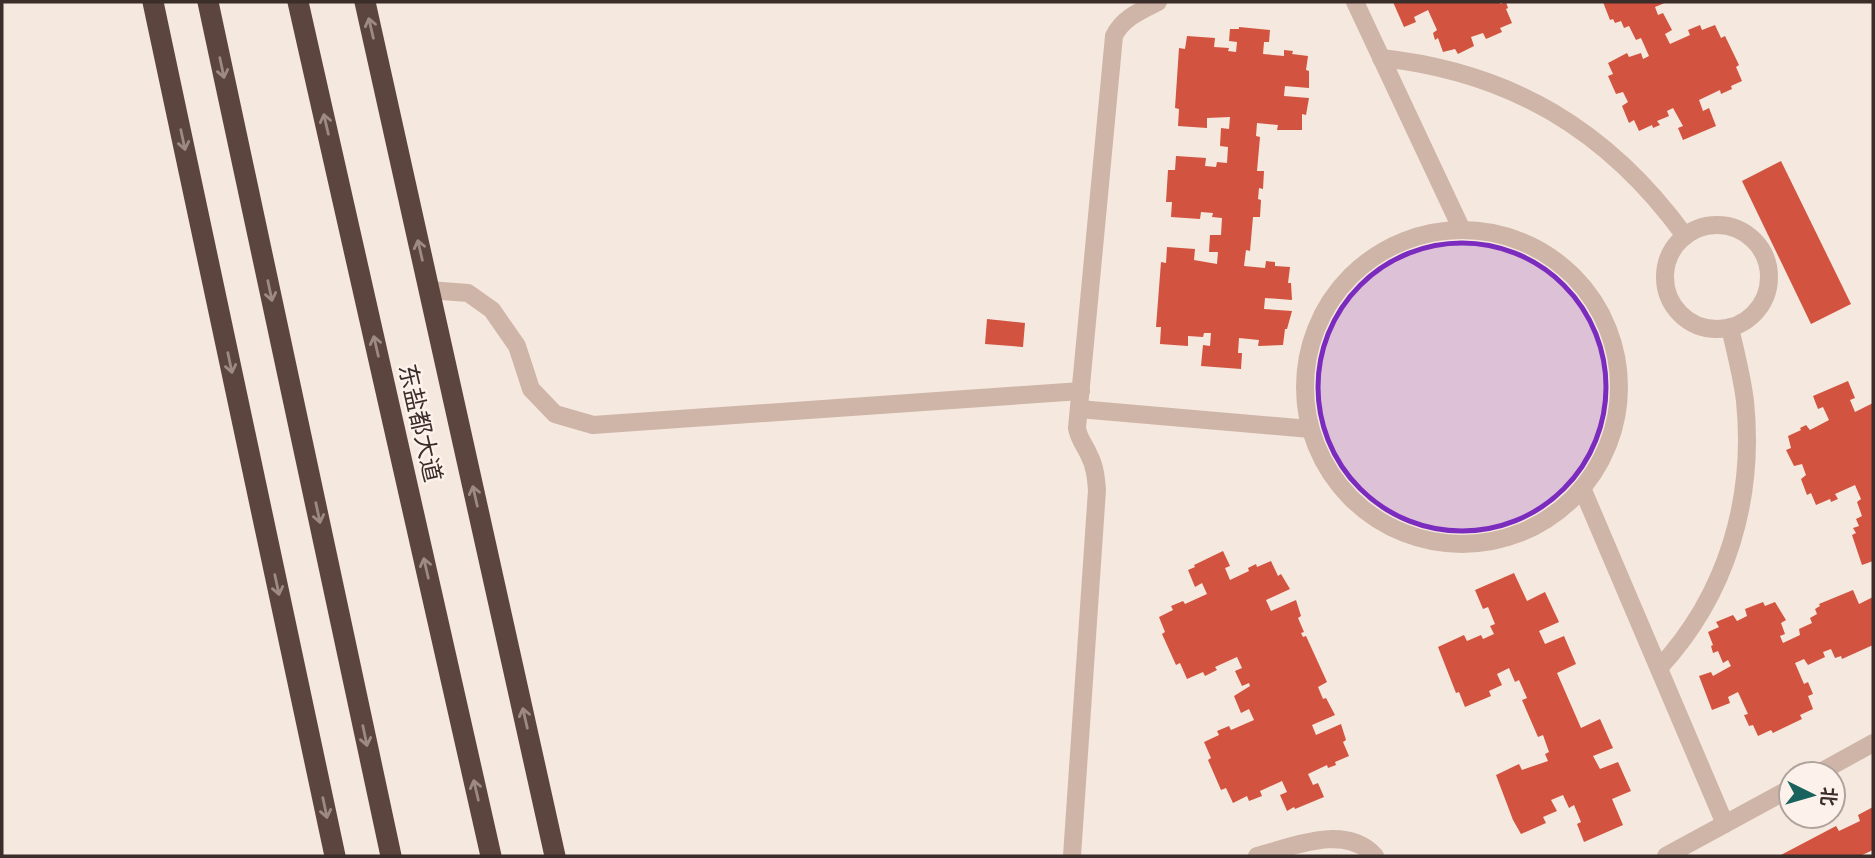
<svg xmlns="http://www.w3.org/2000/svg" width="1875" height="858" font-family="'Alegreya Sans','Noto Sans SC',sans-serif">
<rect width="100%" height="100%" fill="#f5e8de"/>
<g fill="#d2533f">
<path d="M 1393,2 L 1500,2 L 1500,4 L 1506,2 L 1508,8 L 1506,9 L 1512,23 L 1500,28 L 1502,32 L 1486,39 L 1483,33 L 1471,37 L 1474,46 L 1458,54 L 1455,49 L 1443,52 L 1438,38 L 1435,40 L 1433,33 L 1437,30 L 1428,10 L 1414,17 L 1416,22 L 1404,27 Z"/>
<path d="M 1603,2 L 1667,2 L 1655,7 L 1658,15 L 1663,13 L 1672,30 L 1665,34 L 1670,44 L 1690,35 L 1688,30 L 1700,25 L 1702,30 L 1715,25 L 1721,38 L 1725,36 L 1739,65 L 1736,67 L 1742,81 L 1731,86 L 1732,89 L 1721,94 L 1720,90 L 1699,100 L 1703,111 L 1709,108 L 1716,126 L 1683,140 L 1678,128 L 1683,126 L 1673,108 L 1667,111 L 1669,116 L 1657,121 L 1660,125 L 1653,128 L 1652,125 L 1639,131 L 1634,120 L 1629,123 L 1622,106 L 1628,102 L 1623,92 L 1616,94 L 1608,76 L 1613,74 L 1608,63 L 1627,53 L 1629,57 L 1641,53 L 1643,59 L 1649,56 L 1641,38 L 1636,40 L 1629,26 L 1624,28 L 1621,21 L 1615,23 L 1613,19 L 1610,20 Z"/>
<path d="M 1239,27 L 1270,30 L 1269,42 L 1264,42 L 1263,54 L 1284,56 L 1284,50 L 1293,51 L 1292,54 L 1308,56 L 1306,70 L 1309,71 L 1309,88 L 1285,86 L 1284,96 L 1309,98 L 1306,115 L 1302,114 L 1302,130 L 1277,130 L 1278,125 L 1257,123 L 1256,136 L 1260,137 L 1257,171 L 1264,171 L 1263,189 L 1259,188 L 1258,199 L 1261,200 L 1260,217 L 1253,217 L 1250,251 L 1246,250 L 1244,266 L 1265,268 L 1266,261 L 1275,262 L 1275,266 L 1290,267 L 1288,283 L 1291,283 L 1292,300 L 1265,298 L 1264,309 L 1292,311 L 1287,329 L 1285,329 L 1283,345 L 1258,346 L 1259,340 L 1239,338 L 1238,353 L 1242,353 L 1241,369 L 1201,366 L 1203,345 L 1210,346 L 1211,333 L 1204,333 L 1203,337 L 1188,336 L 1188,346 L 1160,344 L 1161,327 L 1156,327 L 1161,262 L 1166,263 L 1167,247 L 1195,249 L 1194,260 L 1217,264 L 1218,252 L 1209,252 L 1210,235 L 1221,235 L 1222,218 L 1212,217 L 1213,213 L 1201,212 L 1200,219 L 1171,217 L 1172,202 L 1166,202 L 1168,170 L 1175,170 L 1176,156 L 1206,158 L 1205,166 L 1216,167 L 1217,162 L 1227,163 L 1228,147 L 1220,146 L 1221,128 L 1229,129 L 1230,117 L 1207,118 L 1207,128 L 1178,126 L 1179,109 L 1175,108 L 1179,48 L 1185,49 L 1187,36 L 1215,38 L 1214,47 L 1229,48 L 1228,51 L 1236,52 L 1237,42 L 1229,41 L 1230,29 L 1239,29 Z"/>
<path d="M 1781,161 L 1851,304 L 1811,324 L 1742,181 Z"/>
<path d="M 987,319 L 1025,323 L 1023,347 L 985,344 Z"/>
<path d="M 1848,381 L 1855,398 L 1850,400 L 1855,412 L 1873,403 L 1873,561 L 1862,565 L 1852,535 L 1856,533 L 1853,528 L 1859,526 L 1856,519 L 1862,516 L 1857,502 L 1861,499 L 1855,485 L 1835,494 L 1838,499 L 1831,502 L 1830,499 L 1816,505 L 1811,493 L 1807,495 L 1801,479 L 1806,475 L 1802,464 L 1794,466 L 1786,450 L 1791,448 L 1788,436 L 1801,430 L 1800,428 L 1806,425 L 1810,430 L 1829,420 L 1823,407 L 1818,409 L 1813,396 Z"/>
<path d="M 1223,551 L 1230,566 L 1225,568 L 1230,580 L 1249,571 L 1248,568 L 1256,564 L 1257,567 L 1271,561 L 1278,576 L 1281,574 L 1290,589 L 1266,600 L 1271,611 L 1296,600 L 1301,616 L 1298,618 L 1304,632 L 1301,633 L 1303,637 L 1306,636 L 1327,682 L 1318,687 L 1323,699 L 1326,698 L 1335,715 L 1312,725 L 1316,735 L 1341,724 L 1346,740 L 1343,742 L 1349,756 L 1335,762 L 1336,765 L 1328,768 L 1327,765 L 1308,774 L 1313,785 L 1318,783 L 1324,797 L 1295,809 L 1294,807 L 1287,811 L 1280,795 L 1287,792 L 1282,781 L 1260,791 L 1262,796 L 1249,801 L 1247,796 L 1233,803 L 1226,788 L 1221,790 L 1208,760 L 1211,758 L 1204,742 L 1219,735 L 1217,731 L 1229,726 L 1231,730 L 1254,720 L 1249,709 L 1241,713 L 1234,696 L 1250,686 L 1249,683 L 1242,686 L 1235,671 L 1242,668 L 1237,657 L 1215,667 L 1217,670 L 1205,676 L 1203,672 L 1187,679 L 1180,663 L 1176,665 L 1162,634 L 1165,632 L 1159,617 L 1173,610 L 1171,606 L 1183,601 L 1185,604 L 1207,594 L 1202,583 L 1195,587 L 1188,570 L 1195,567 L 1194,565 Z"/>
<path d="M 1514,573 L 1527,601 L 1545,592 L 1559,622 L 1539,631 L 1545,644 L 1564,636 L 1576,664 L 1557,673 L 1581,728 L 1600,719 L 1613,748 L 1593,756 L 1600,769 L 1618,762 L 1631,791 L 1612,799 L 1623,825 L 1584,842 L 1577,824 L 1581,822 L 1574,805 L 1569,808 L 1563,795 L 1551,800 L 1557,811 L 1543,817 L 1546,823 L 1521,834 L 1513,820 L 1496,775 L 1519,764 L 1522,770 L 1548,761 L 1545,754 L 1549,752 L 1543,735 L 1538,737 L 1522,700 L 1527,698 L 1519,680 L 1515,682 L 1509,668 L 1497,674 L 1502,685 L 1489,691 L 1491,696 L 1465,707 L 1459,692 L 1456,693 L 1438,647 L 1464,635 L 1467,641 L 1481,635 L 1483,639 L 1494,634 L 1490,626 L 1495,624 L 1488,607 L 1483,609 L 1475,590 Z"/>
<path d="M 1853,590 L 1859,604 L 1873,597 L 1873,645 L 1842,659 L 1841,656 L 1835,658 L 1831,649 L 1823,652 L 1825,657 L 1808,665 L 1804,659 L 1795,663 L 1804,684 L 1808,682 L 1813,694 L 1808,696 L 1813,709 L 1800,715 L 1802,719 L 1773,733 L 1771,730 L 1758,736 L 1753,725 L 1749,726 L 1744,715 L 1748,714 L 1738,692 L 1728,697 L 1730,703 L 1712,710 L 1699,676 L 1711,672 L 1713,676 L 1731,666 L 1728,660 L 1723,663 L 1718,651 L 1713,653 L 1711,646 L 1713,645 L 1708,632 L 1719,627 L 1716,622 L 1733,615 L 1737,621 L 1747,616 L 1745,609 L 1763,602 L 1765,606 L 1775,602 L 1786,620 L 1781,623 L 1785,634 L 1780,636 L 1783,643 L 1800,635 L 1799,629 L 1812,623 L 1810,618 L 1817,614 L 1815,609 L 1820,606 L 1819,604 Z"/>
<path d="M 1873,807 L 1873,850 L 1860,856 L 1779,856 L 1836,826 L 1839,831 L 1860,821 L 1858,815 Z"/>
</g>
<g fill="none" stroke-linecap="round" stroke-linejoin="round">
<g stroke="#cfb5a8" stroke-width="18">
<path d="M 1355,2 L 1462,230"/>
<path d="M 1381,58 C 1511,72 1608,130 1685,236"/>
<circle cx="1717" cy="277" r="52"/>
<circle cx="1462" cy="387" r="157"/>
<path d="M 429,290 L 468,293 L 492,310 L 517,346 L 531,389 L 555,414 L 593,425 L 1081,391"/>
<path d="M 1079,409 L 1310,429"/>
<path d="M 1582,488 L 1725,824"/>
<path d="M 1659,668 C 1727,595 1755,499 1745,401 C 1742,376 1735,351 1730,327"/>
<path d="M 1817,774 L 1873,743"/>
<path d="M 1072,856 L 1097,490 C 1096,478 1095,466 1089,455 C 1085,445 1079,440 1077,428 L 1114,36 C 1123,18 1140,11 1158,2"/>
<path d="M 1257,856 C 1292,847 1345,823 1375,856"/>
<path d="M 1666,856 L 1791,788"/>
</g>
<g stroke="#5d453f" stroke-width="21">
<path d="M 153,2 L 335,856"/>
<path d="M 208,2 L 391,856"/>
<path d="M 298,2 L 491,856"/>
<path d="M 365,2 L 555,856"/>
</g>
</g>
<defs><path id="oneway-shaft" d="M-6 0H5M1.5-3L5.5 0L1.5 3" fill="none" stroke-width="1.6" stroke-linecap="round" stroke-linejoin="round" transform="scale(1.75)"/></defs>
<g stroke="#9d8a84">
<use href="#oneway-shaft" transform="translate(371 28) rotate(-103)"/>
<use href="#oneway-shaft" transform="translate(222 68) rotate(78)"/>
<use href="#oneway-shaft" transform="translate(326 124) rotate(-103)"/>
<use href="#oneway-shaft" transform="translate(183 140) rotate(78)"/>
<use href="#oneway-shaft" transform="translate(420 250) rotate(-103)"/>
<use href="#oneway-shaft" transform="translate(270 291) rotate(78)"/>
<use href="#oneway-shaft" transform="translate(376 346) rotate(-103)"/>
<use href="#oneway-shaft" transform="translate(230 363) rotate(78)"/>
<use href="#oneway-shaft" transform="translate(475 496) rotate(-103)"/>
<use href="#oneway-shaft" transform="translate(318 513) rotate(78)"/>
<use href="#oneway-shaft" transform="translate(426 568) rotate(-103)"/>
<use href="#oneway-shaft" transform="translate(277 585) rotate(78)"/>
<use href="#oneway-shaft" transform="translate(525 718) rotate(-103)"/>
<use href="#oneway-shaft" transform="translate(365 736) rotate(78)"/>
<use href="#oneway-shaft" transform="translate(476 790) rotate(-103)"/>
<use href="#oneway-shaft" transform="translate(325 808) rotate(78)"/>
</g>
<path fill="#7b2cbf" fill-opacity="0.2" stroke="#7b2cbf" stroke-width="5" stroke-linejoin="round" d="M1318 387a144 144 0 1 1 288 0a144 144 0 1 1-288 0Z"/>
<g text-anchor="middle" stroke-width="5" stroke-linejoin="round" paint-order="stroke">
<g font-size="24" fill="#3b2d29" stroke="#fcf2eb">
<text transform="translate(420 423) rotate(77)" y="8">东盐都大道</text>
</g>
</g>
<rect width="1875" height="858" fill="none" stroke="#3b2d29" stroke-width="7"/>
<g transform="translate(1812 795) rotate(95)"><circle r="33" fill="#fcf2eb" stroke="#afa39d" stroke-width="2"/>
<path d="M0-5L12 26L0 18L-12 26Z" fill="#19625e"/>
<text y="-10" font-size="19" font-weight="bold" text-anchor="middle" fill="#3b2d29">北</text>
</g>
</svg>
